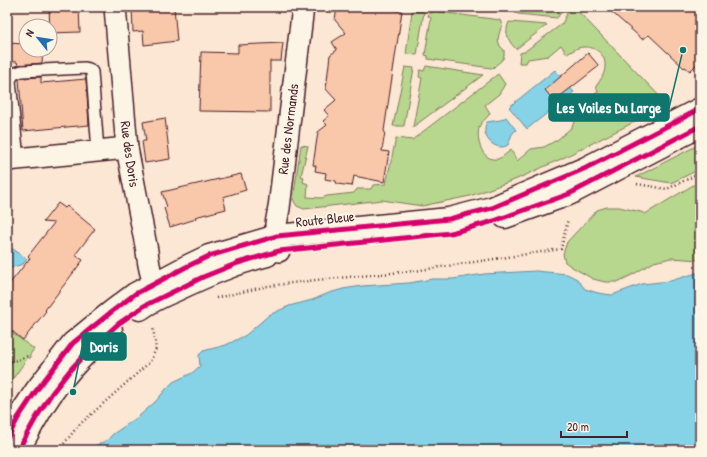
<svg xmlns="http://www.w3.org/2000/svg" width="707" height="457" font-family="'Patrick Hand',sans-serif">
<rect width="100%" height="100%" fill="#fbe7d3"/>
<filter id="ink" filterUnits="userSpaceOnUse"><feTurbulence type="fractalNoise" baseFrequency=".025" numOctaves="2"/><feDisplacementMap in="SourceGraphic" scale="8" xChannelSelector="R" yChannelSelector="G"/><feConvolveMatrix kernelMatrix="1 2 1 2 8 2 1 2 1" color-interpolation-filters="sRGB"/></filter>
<g filter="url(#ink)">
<g fill="#b7d68e" stroke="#807a5c">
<path d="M 510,7 L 565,7 L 557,18 L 518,14 L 509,11 Z"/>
<path d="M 570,7 L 574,7 L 668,105 L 563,158 L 517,179 L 470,196 L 422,206 L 382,200 L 304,209 L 297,206 L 293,200 L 301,145 L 308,146 L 301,176 L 304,177 L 303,182 L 308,184 L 307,197 L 322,198 L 327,196 L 354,193 L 357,189 L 371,189 L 373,185 L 386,184 L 396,138 L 412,140 L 498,74 L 505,84 L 499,94 L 485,105 L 490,113 C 487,119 480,122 479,128 C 476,140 482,162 498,159 C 503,157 507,153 511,150 L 517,161 L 531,149 L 544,147 L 557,140 L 571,128 L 582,109 L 594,101 L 593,95 L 598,92 L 596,86 C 601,80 605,73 605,66 C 606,52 591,44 578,48 C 575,49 571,52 567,54 L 561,45 L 548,56 L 528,59 L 526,63 L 519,63 L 520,53 L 524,52 L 562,24 Z"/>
<path d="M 412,11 L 424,12 L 417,55 L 406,54 Z"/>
<path d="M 432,11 L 500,20 L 502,25 L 499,34 L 498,40 L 500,46 L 504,50 C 505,62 500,60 493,68 L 491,68 L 428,59 L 428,56 L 425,55 L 431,18 L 428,16 L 429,13 L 432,13 Z"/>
<path d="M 509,22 L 547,25 L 516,49 C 508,41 504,33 509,22 Z"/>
<path d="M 426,66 L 483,75 L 413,127 L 422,78 L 419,77 L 420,70 L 424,71 Z"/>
<path d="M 405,67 L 414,68 L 404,126 L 393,126 Z"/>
<path d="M 700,144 L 700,169 L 671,183 L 636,177 Z"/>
<path d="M 700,181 L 700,260 L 671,258 L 654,262 L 632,275 L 617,282 L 605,282 L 593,279 L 572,267 L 565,262 L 563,254 L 567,242 L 597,210 L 607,207 L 619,207 L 641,212 L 645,214 Z"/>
<path d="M 7,329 L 34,349 L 7,387 Z"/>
</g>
<g fill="#86d2e6" stroke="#6e8a9b">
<path d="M 555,70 L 574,92 L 527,129 L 509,107 Z"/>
<path d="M 506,117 L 516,130 L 512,134 L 508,145 C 506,146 504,147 502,147 C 492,147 484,138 485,128 C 485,126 486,124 487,122 L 501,120 Z"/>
<path d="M 13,249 L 27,259 L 23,264 L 7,269 L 7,251 Z"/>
<path d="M 536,271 L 567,274 L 577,279 L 585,289 L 598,293 L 612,295 L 642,284 L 670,281 L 700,272 L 700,450 L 91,450 L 95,446 L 107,440 L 113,434 L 138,417 L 155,402 L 167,388 L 173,382 L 192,373 L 200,366 L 199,355 L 203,351 L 226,345 L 246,335 L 269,315 L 289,306 L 312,300 L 329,293 L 343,289 L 362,286 L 409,283 L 432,279 L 453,279 L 484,274 Z"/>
</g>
<g fill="#f9c7a9" stroke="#4a1f2b">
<path d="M 49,7 L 79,7 L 80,32 L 50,33 Z"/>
<path d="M 132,7 L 174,7 L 177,41 L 144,45 L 143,31 L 133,32 Z"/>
<path d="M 337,7 L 395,7 L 395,10 L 402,11 L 384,131 L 385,132 L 382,151 L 389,152 L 384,182 L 354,176 L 352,186 L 337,184 L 336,181 L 325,179 L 326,173 L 315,171 L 316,166 L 313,165 L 318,132 L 327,125 L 323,121 L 329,116 L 324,110 L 336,100 L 326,89 L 330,55 L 337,50 L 332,42 L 346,33 L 335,20 Z"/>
<path d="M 606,7 L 700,7 L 700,61 L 690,71 L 685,67 L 684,68 L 649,35 L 642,39 Z"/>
<path d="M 7,43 L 26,44 L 26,50 L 43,50 L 42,63 L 18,65 L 17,62 L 7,61 Z"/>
<path d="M 283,43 L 281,61 L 270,61 L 270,112 L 199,111 L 201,52 L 238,53 L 238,45 Z"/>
<path d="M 588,53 L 599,66 L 554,101 L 545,90 Z"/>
<path d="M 41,77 L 41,83 L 86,79 L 89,125 L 23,131 L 19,79 L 23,78 Z"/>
<path d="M 165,118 L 170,159 L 145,163 L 142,141 L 146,141 L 143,122 Z"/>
<path d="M 241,174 L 246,190 L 223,197 L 226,209 L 195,217 L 196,219 L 170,227 L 164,208 L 167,207 L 162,192 Z"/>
<path d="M 58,203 L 65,208 L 67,206 L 95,229 L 75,255 L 83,260 L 45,310 L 46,311 L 23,340 L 7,327 L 7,287 L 30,258 L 28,256 L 54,223 L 43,222 Z"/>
</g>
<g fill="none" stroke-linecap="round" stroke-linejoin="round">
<g stroke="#4a1f2b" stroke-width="14">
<path id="lane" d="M 18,159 L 10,81 C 12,74 15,73 22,71 L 85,68 L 89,69 L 92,72 L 98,151"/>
</g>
<g stroke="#4a1f2b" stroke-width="24">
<g id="street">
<path d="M 115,7 L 127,148 L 147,251 C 149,270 152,280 161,297"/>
<path d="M 7,160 L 127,148"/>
<path d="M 279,251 L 276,224 L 279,208 L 303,7"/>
</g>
</g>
<g stroke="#4a1f2b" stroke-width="25">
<g id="secondary">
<path d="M 505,217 L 569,194 L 700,126"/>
<path d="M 140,309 C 151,301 164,295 176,290 C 206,276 235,263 267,255"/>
<path d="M 7,439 L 18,418 L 36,391 L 73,343 L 110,313 L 135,294 L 186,267 L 209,256 L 277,236 L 449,219 L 492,208 L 586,168 L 700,109"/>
<path d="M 18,450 C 29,431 39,411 51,394 C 68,370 89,349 111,330"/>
</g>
</g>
<g stroke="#4a1f2b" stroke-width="2.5" stroke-dasharray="1 3" stroke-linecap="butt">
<path d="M 637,184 L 667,189 L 700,173"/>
<path d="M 216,298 L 268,286 L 316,280 L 414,271 L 561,249 L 568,219"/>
<path d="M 7,362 L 14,361 L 28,356 L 32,359"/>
<path d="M 59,450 L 78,426 L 150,362 L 156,349 L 153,327"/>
</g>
<use href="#lane" stroke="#fcf5e5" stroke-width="11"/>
<use href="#street" stroke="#fcf5e5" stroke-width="21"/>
<use href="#secondary" stroke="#fcf5e5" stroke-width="22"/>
<g stroke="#fcf5e5" stroke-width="8">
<g id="cycleway">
<path d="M 7,439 L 18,418 L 36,391 L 73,343 L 110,313 L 135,294 L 186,267 L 209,256 L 277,236 L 449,219 L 492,208 L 586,168 L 700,109"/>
<path d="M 18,450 L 36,418 L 52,393 L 71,369 L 88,351 L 118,324 L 144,306 L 203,277 L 238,263 L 279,251 L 451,233 L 494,221 L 569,194 L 700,126"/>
</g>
</g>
<use href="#cycleway" stroke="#d6006c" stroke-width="5"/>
</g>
</g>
<g text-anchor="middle" stroke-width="4" stroke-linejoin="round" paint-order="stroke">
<g font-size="14" fill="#4a1f2b" stroke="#fcf5e5">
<text transform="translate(288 129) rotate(-83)" y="5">Rue des Normands</text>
<text transform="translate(130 154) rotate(82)" y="5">Rue des Doris</text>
<text transform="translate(325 219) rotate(-6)" y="5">Route Bleue</text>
</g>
</g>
<path fill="none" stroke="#0f766e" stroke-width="1.5" d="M683 50L669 108M73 392L82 347"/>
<g fill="#0f766e" stroke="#fcf5e5" stroke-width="1.5">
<circle cx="683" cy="50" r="4"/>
<circle cx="73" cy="392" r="4"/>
</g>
<g fill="#0f766e" stroke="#0f766e" stroke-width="1.5">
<rect x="549" y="94" width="120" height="27" rx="4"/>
<rect x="82" y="333" width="44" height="27" rx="4"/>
</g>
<g font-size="15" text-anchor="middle" font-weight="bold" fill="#fff">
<text x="609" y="113">Les Voiles Du Large</text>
<text x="104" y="352">Doris</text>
</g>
<rect width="707" height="457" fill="none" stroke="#fcf5e5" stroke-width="24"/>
<rect x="12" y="12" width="683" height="433" fill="none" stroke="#4a1f2b" stroke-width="1.5" filter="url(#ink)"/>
<g transform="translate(38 38) rotate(300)"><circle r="19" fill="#fcf5e5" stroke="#b59f9b"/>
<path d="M0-3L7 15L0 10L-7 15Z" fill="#1f6fb2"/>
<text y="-6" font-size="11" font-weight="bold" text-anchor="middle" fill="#4a1f2b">N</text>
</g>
<path d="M561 431v6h66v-6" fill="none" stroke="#4a1f2b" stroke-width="2"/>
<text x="567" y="431" font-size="12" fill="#4a1f2b" stroke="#fcf5e5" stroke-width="3" paint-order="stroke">20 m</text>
</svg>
